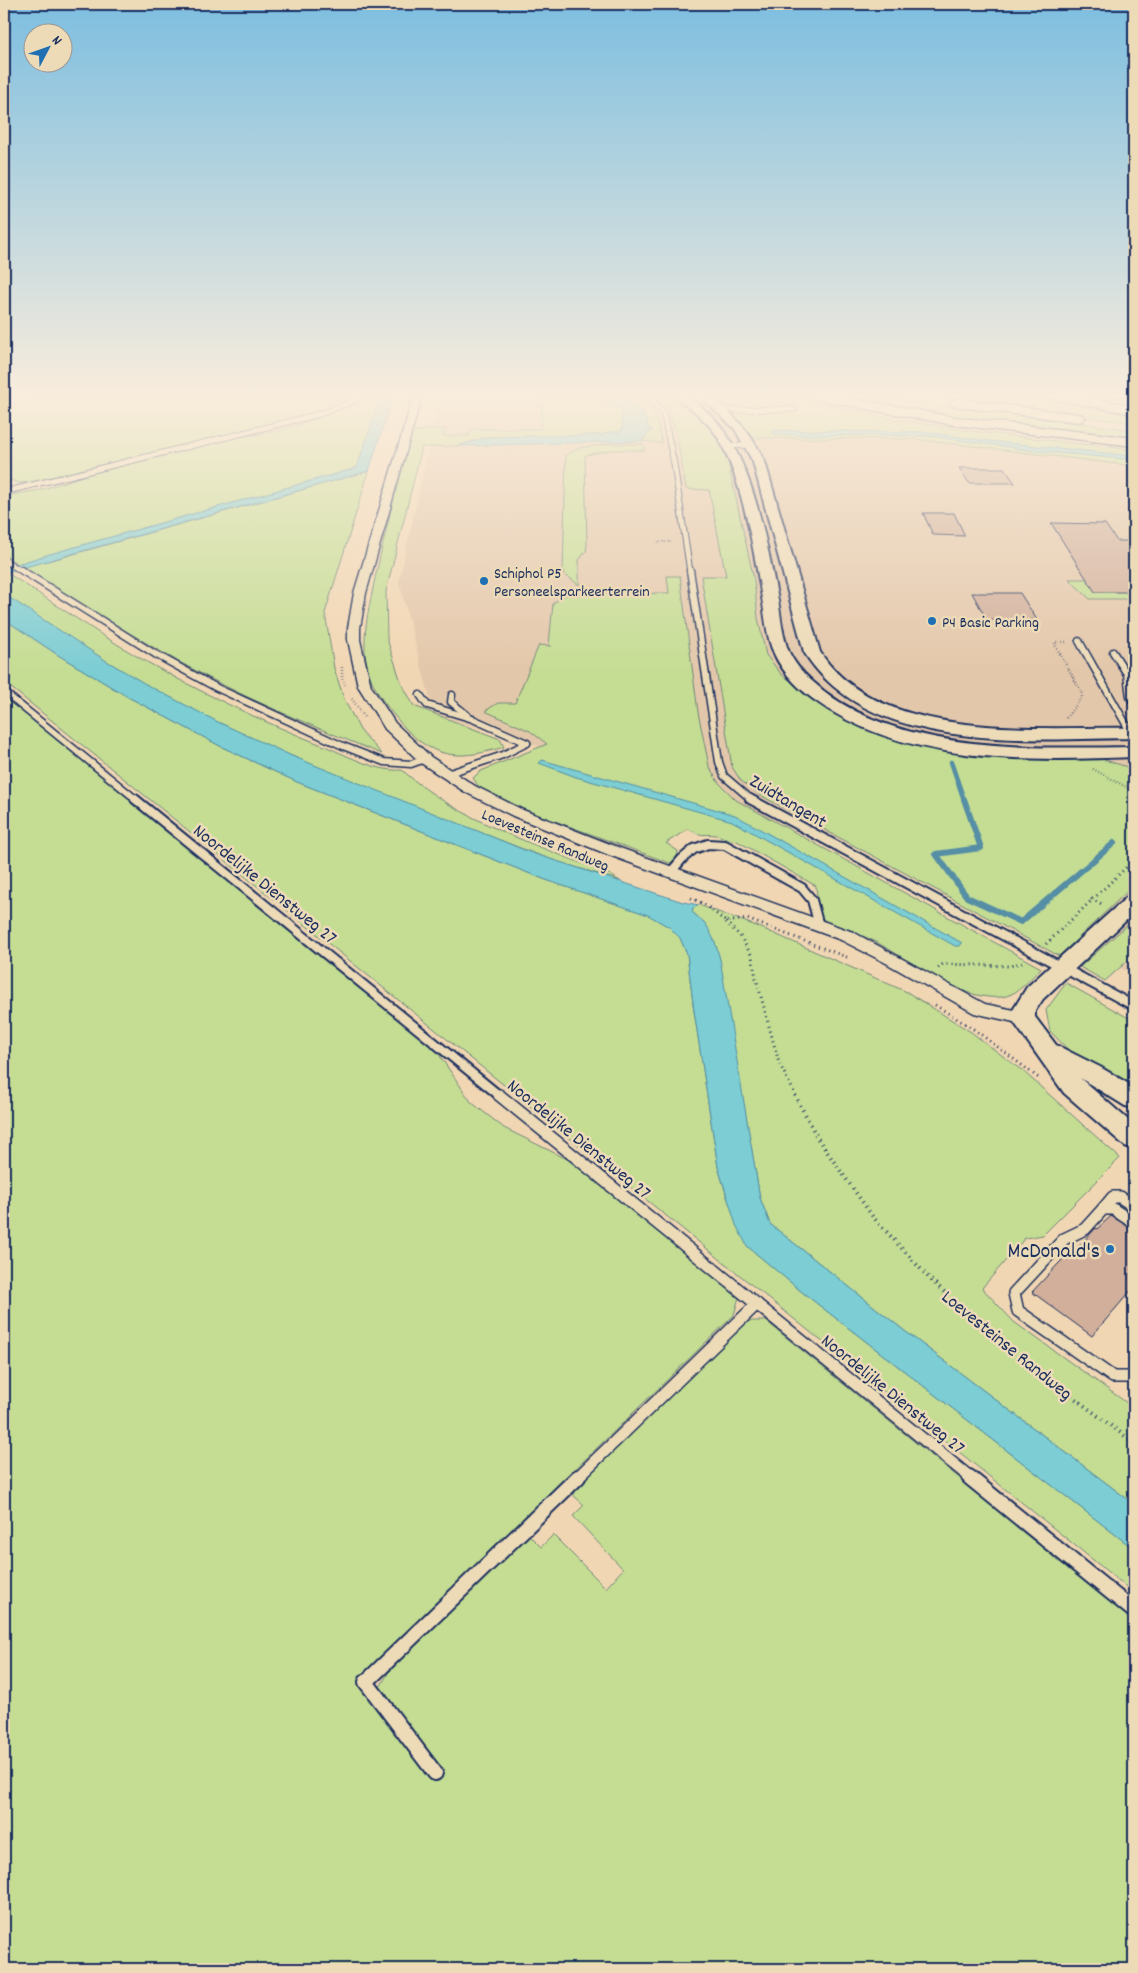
<svg xmlns="http://www.w3.org/2000/svg" width="1138" height="1973" font-family="Dekko,sans-serif">
<rect width="100%" height="100%" fill="#f1d6b3"/>
<filter id="ink" filterUnits="userSpaceOnUse"><feTurbulence type="fractalNoise" baseFrequency=".02" numOctaves="2"/><feDisplacementMap in="SourceGraphic" scale="10" xChannelSelector="R" yChannelSelector="G"/><feConvolveMatrix kernelMatrix="1 2 1 2 8 2 1 2 1" color-interpolation-filters="sRGB"/></filter>
<g filter="url(#ink)">
<path fill="#e3c7aa" d="M 440,395 L 783,395 L 893,419 L 971,431 L 1134,450 L 1134,974 L 832,836 L 434,714 L 399,582 Z"/>
<g fill="#c4dd93" stroke="#708678">
<path d="M 29,395 L 357,395 L 338,406 L 318,412 L 42,481 L 19,483 L 4,478 L 4,408 L 36,400 Z"/>
<path d="M 371,395 L 381,395 L 357,468 L 18,564 L 4,555 L 4,496 L 40,490 L 98,471 L 232,438 L 273,432 L 295,426 L 350,406 Z"/>
<path d="M 542,395 L 587,395 L 622,409 L 622,432 L 609,432 L 602,435 L 488,437 L 457,446 L 422,447 L 386,591 L 387,639 L 401,682 L 414,706 L 500,739 L 504,747 C 463,759 437,761 406,729 C 390,711 372,690 367,665 C 361,638 369,609 374,583 C 385,533 397,484 410,435 C 421,428 433,429 445,429 L 444,436 L 469,436 L 470,429 L 541,429 Z"/>
<path d="M 625,395 L 642,395 C 656,407 658,426 662,443 L 642,441 L 650,431 L 643,413 Z"/>
<path d="M 653,395 L 674,395 L 692,407 L 723,439 L 754,580 L 758,618 L 766,655 L 782,675 L 811,695 L 921,745 L 950,751 L 990,755 L 1095,757 L 1134,769 L 1134,885 L 1059,956 L 760,795 L 741,781 L 732,767 L 701,576 L 726,576 L 709,490 L 686,489 L 677,437 L 669,409 Z"/>
<path d="M 708,395 L 783,395 L 893,419 L 971,431 L 1134,450 L 1134,466 L 914,439 L 753,438 L 731,414 L 743,410 L 797,409 L 732,408 L 723,406 Z"/>
<path d="M 827,395 L 871,395 L 1134,430 L 1134,438 L 964,420 Z"/>
<path d="M 911,395 L 1028,395 L 1134,416 L 1134,423 Z"/>
<path d="M 1073,395 L 1102,395 L 1134,400 L 1134,407 Z"/>
<path d="M 609,444 L 643,444 L 645,450 L 611,450 L 586,455 L 585,458 L 587,545 L 586,551 L 579,560 L 579,585 L 563,573 L 566,455 L 580,448 Z"/>
<path d="M 369,471 L 325,613 L 334,668 L 344,699 L 360,730 L 382,754 C 320,729 257,704 198,672 C 137,640 80,602 21,567 L 56,559 Z"/>
<path d="M 6,572 C 48,599 89,628 133,654 C 195,690 260,721 327,747 C 350,757 378,772 402,770 C 460,822 538,845 609,874 L 620,881 C 591,871 561,864 533,853 C 404,802 271,754 148,686 C 102,660 58,630 14,601 L 4,594 L 4,573 Z"/>
<path d="M 667,576 L 680,576 L 698,712 L 709,766 L 718,782 L 736,800 L 1041,968 C 1030,979 1018,995 1002,997 C 959,1002 909,958 872,940 C 860,934 827,927 821,916 C 817,909 817,894 816,886 L 737,841 C 729,840 724,837 716,835 C 701,833 705,838 688,829 L 666,843 L 678,851 L 676,859 L 670,863 L 519,808 L 479,787 L 473,778 L 481,771 L 547,744 L 530,731 L 485,711 L 498,703 L 515,703 L 539,645 L 551,646 L 549,645 L 553,603 L 566,595 L 669,593 Z"/>
<path d="M 1069,579 L 1134,579 L 1134,599 L 1090,599 Z"/>
<path d="M 4,619 L 58,655 L 128,697 L 222,747 L 297,782 L 546,880 L 649,915 L 669,927 L 680,938 L 687,954 L 694,1011 L 718,1167 L 727,1197 L 747,1246 L 802,1292 L 1134,1549 L 1134,1593 L 4,682 Z"/>
<path d="M 4,697 L 436,1050 L 471,1102 L 504,1128 L 575,1163 L 739,1297 L 734,1315 L 358,1680 L 435,1780 L 443,1770 L 380,1687 L 391,1668 L 528,1534 L 541,1547 L 553,1535 L 606,1588 L 623,1569 L 573,1516 L 584,1505 L 571,1493 L 747,1321 L 766,1321 L 1134,1620 L 1134,1969 L 4,1969 Z"/>
<path d="M 699,905 L 759,927 L 907,992 L 971,1032 L 1024,1072 L 1120,1158 L 1043,1235 L 1025,1238 L 982,1288 L 1014,1322 L 1134,1408 L 1134,1504 L 906,1332 L 770,1224 L 760,1198 L 744,1105 L 706,924 L 692,912 L 693,908 Z"/>
<path d="M 1134,919 L 1134,955 L 1105,981 L 1080,967 Z"/>
<path d="M 1066,983 L 1134,1021 L 1134,1091 L 1113,1076 L 1073,1055 L 1050,1031 L 1046,1010 Z"/>
</g>
<g fill="#7ccdd4" stroke="#558ea5">
<path d="M 381,395 L 393,395 L 369,471 L 4,573 L 4,568 L 50,554 L 357,468 Z"/>
<path d="M 587,395 L 625,395 L 643,413 L 649,429 L 653,431 L 650,431 L 642,441 L 457,446 L 488,437 L 602,435 L 609,432 L 622,432 L 622,409 Z"/>
<path d="M 775,430 L 927,432 L 980,440 L 1134,456 L 1134,460 L 1036,451 L 929,436 L 779,435 L 772,433 Z"/>
<path d="M 4,594 L 105,660 L 149,686 L 218,722 L 292,756 L 532,853 L 683,902 L 699,905 L 693,908 L 692,912 L 706,924 L 715,942 L 720,959 L 760,1198 L 770,1224 L 906,1332 L 1134,1504 L 1134,1549 L 802,1292 L 747,1246 L 736,1225 L 718,1167 L 694,1011 L 687,954 L 680,938 L 669,927 L 648,915 L 546,880 L 297,782 L 222,747 L 128,697 L 58,655 L 4,619 Z"/>
<path d="M 542,760 L 735,815 L 962,943 L 960,946 L 955,946 L 732,821 L 576,777 L 539,763 Z"/>
</g>
<g fill="none" stroke-linecap="round" stroke-linejoin="round">
<path stroke="#558ea5" stroke-width="4.5" d="M 951,762 L 964,800"/>
<path stroke="#558ea5" stroke-width="6" d="M 964,799 L 981,848 L 936,854 L 967,897 L 1021,922 L 1114,843"/>
</g>
<g fill="#d1af9b" stroke="#1b2f5e">
<path d="M 959,468 L 1004,468 L 1015,483 L 969,483 Z"/>
<path d="M 923,513 L 954,513 L 965,536 L 933,535 Z"/>
<path d="M 1051,523 L 1105,524 L 1117,541 L 1134,541 L 1134,592 L 1095,592 Z"/>
<path d="M 972,593 L 1020,593 L 1037,620 L 987,620 Z"/>
<path d="M 1111,1216 L 1134,1230 L 1134,1287 L 1092,1336 L 1032,1292 L 1075,1246 L 1077,1248 L 1096,1228 L 1097,1229 Z"/>
</g>
<g fill="none" stroke-linecap="round" stroke-linejoin="round">
<g stroke="#1b2f5e" stroke-width="7">
<g id="service-far4">
<path d="M 646,395 L 663,412 L 674,464 L 690,572"/>
<path d="M 722,410 L 794,409"/>
<path d="M 731,446 L 751,445"/>
<path d="M 4,492 L 320,414 L 351,402 L 362,395"/>
<path d="M 4,560 L 23,572"/>
</g>
</g>
<g stroke="#1b2f5e" stroke-width="9">
<g id="service-far3">
<path d="M 21,570 L 155,654 L 217,688 L 343,746 L 384,762 L 411,764 L 425,759"/>
<path d="M 690,570 L 719,762 L 724,776 L 752,800"/>
<path d="M 1079,641 L 1131,733"/>
<path d="M 1113,652 L 1127,674 L 1130,697 L 1134,704"/>
<path d="M 4,692 L 137,800"/>
<path d="M 420,695 L 427,705 L 473,719 L 527,743"/>
<path d="M 452,695 L 451,702 L 467,715"/>
<path d="M 447,774 L 503,755 L 527,743"/>
</g>
</g>
<g stroke="#1b2f5e" stroke-width="12">
<g id="service-far2">
<path d="M 135,799 L 500,1096"/>
<path d="M 750,799 L 1134,1006"/>
<path d="M 671,872 L 682,859 L 694,849 L 708,844 L 725,845 L 802,888 L 812,900 L 819,926"/>
</g>
</g>
<g stroke="#1b2f5e" stroke-width="14">
<g id="service-far1">
<path d="M 499,1095 L 971,1478"/>
<path d="M 1103,1209 L 1113,1197 L 1120,1197 L 1134,1206"/>
<path d="M 1134,1223 L 1113,1209 L 1103,1209 L 1085,1229 L 1064,1239 L 1014,1293 L 1018,1311 L 1113,1377 L 1134,1377"/>
<path d="M 577,1478 L 757,1304"/>
</g>
</g>
<g stroke="#1b2f5e" stroke-width="18">
<g id="service">
<path d="M 969,1477 L 1134,1611"/>
<path d="M 435,1773 L 366,1682 L 578,1477"/>
</g>
</g>
<g stroke="#1b2f5e" stroke-width="3">
<path id="minor" d="M 414,395 L 422,395 L 366,593 L 360,628 L 360,640 L 371,686 L 395,723 L 431,757 L 475,786 L 523,810 L 620,848 L 853,932 L 985,1004 L 1029,1013 L 1032,1018 L 1029,1023 L 1023,1024 L 974,1013 L 886,963 L 841,940 L 609,855 L 513,816 L 465,792 L 421,763 L 385,729 L 358,686 L 348,640 L 348,628 L 354,593 Z"/>
</g>
<g stroke="#1b2f5e" stroke-width="4">
<g id="tertiary">
<path d="M 673,395 C 688,395 694,400 705,410 C 752,450 766,541 778,600 C 781,617 782,636 789,652 C 794,663 803,673 812,681 C 892,755 1033,748 1134,747 L 1134,757 C 1028,761 903,765 813,699 C 795,686 778,667 771,646 C 766,631 765,614 762,598 C 754,552 743,485 722,445 C 715,430 703,418 690,408 C 684,404 676,400 673,395 Z"/>
<path d="M 711,398 L 715,399 C 738,420 751,433 765,462 L 820,652 C 880,744 1040,726 1134,728 L 1134,738 C 1029,739 868,755 804,652 L 753,462 L 735,429 L 705,401 Z"/>
<path d="M 1134,895 L 1134,913 L 1043,999 L 1035,1011 L 1035,1017 L 1056,1045 L 1100,1067 L 1134,1087 L 1134,1108 L 1125,1106 L 1080,1078 L 1134,1125 L 1134,1149 L 1125,1146 L 1064,1093 L 1011,1018 L 1013,1010 L 1027,987 L 1127,897 Z"/>
</g>
</g>
<g stroke="#1b2f5e" stroke-width="3">
<g id="motorway">
<path d="M 806,395 L 834,395 L 954,417 L 1134,438 L 1134,446 L 954,425 L 813,399 Z"/>
<path d="M 1047,395 L 1074,395 L 1134,406 L 1134,414 L 1054,399 Z"/>
<path d="M 957,399 L 1078,414 L 1083,415 L 1085,418 L 1083,421 L 1078,422 L 952,406 L 950,403 L 952,400 Z"/>
</g>
</g>
<path stroke="#1b2f5e" stroke-width="2" stroke-dasharray="0.5 2" stroke-linecap="butt" d="M 658,542 L 673,542"/>
<g stroke="#1b2f5e" stroke-width="2.5" stroke-dasharray="0.5 2.5" stroke-linecap="butt">
<path d="M 342,667 L 342,678 L 346,687"/>
<path d="M 352,699 L 364,717"/>
<path d="M 1066,718 L 1082,697 L 1082,693 L 1055,645 L 1055,642 L 1067,642"/>
<path d="M 1093,769 L 1134,791"/>
</g>
<g stroke="#1b2f5e" stroke-width="3" stroke-dasharray="1 4" stroke-linecap="butt">
<path d="M 691,898 L 706,905 L 726,922 L 747,919 L 849,958"/>
<path d="M 1091,899 L 1104,905"/>
<path d="M 726,922 L 740,936 L 752,956 L 756,978 L 779,1063 L 796,1096"/>
<path d="M 1046,944 L 1134,860"/>
<path d="M 938,968 L 943,964 L 1010,966 L 1024,962"/>
<path d="M 935,1005 L 975,1030 L 1040,1079"/>
</g>
<path stroke="#1b2f5e" stroke-width="4" stroke-dasharray="1 4.5" stroke-linecap="butt" d="M 795,1095 L 818,1139 L 873,1217 L 930,1279 L 996,1339 L 1134,1443"/>
<use href="#service-far4" stroke="#eddbb8" stroke-width="5"/>
<use href="#service-far3" stroke="#eddbb8" stroke-width="6"/>
<use href="#service-far2" stroke="#eddbb8" stroke-width="8"/>
<use href="#service-far1" stroke="#eddbb8" stroke-width="11"/>
<use href="#service" stroke="#eddbb8" stroke-width="14"/>
<use href="#minor" fill="#eddbb8" fill-rule="evenodd"/>
<use href="#tertiary" fill="#eddbb8" fill-rule="evenodd"/>
<use href="#motorway" fill="#eddbb8" fill-rule="evenodd"/>
<g stroke="#1b2f5e" stroke-width="3">
<path id="rail" d="M 1112,395 L 1134,399"/>
</g>
<use href="#rail" stroke="#eddbb8" stroke-width="2" stroke-dasharray="6" stroke-linecap="butt"/>
</g>
</g>
<linearGradient id="sky" x2="0" y2="1"><stop stop-color="#7dbee0"/><stop offset="0.59" stop-color="#f9eddd"/><stop offset="1" stop-color="#f9eddd" stop-opacity="0"/></linearGradient>
<rect width="1138" height="671" fill="url(#sky)"/>
<g fill="#1f6fb2" stroke="#eddbb8" stroke-width="2">
<circle cx="484" cy="581" r="5"/>
<circle cx="932" cy="621" r="5"/>
<circle cx="1110" cy="1249" r="5"/>
</g>
<g text-anchor="middle" stroke-width="5" stroke-linejoin="round" paint-order="stroke">
<g font-size="16" fill="#1b2f5e" stroke="#eddbb8" text-anchor="start">
<text x="494" y="578">Schiphol P5<tspan x="494" dy="18">Personeelsparkeerterrein</tspan></text>
<text x="942" y="627">P4 Basic Parking</text>
</g>
<g font-size="16" fill="#1b2f5e" stroke="#eddbb8">
<text transform="translate(546 839) rotate(23)" y="6">Loevesteinse Randweg</text>
</g>
<g font-size="19" fill="#1b2f5e" stroke="#eddbb8">
<text transform="translate(789 800) rotate(31)" y="7">Zuidtangent</text>
<text transform="translate(266 883) rotate(39)" y="7">Noordelijke Dienstweg 27</text>
<text transform="translate(580 1138) rotate(39)" y="7">Noordelijke Dienstweg 27</text>
<text transform="translate(1008 1344) rotate(39)" y="7">Loevesteinse Randweg</text>
<text transform="translate(894 1393) rotate(39)" y="7">Noordelijke Dienstweg 27</text>
</g>
<g font-size="22" fill="#1b2f5e" stroke="#eddbb8" text-anchor="end">
<text x="1100" y="1257">McDonald's</text>
</g>
</g>
<rect width="1138" height="1973" fill="none" stroke="#eddbb8" stroke-width="20"/>
<rect x="10" y="10" width="1118" height="1953" fill="none" stroke="#1b2f5e" stroke-width="2" filter="url(#ink)"/>
<g transform="translate(48 48) rotate(49)"><circle r="24" fill="#eddbb8" stroke="#999694"/>
<path d="M0-4L9 19L0 12L-9 19Z" fill="#1f6fb2"/>
<text y="-8" font-size="14" font-weight="bold" text-anchor="middle" fill="#1b2f5e">N</text>
</g>
</svg>
